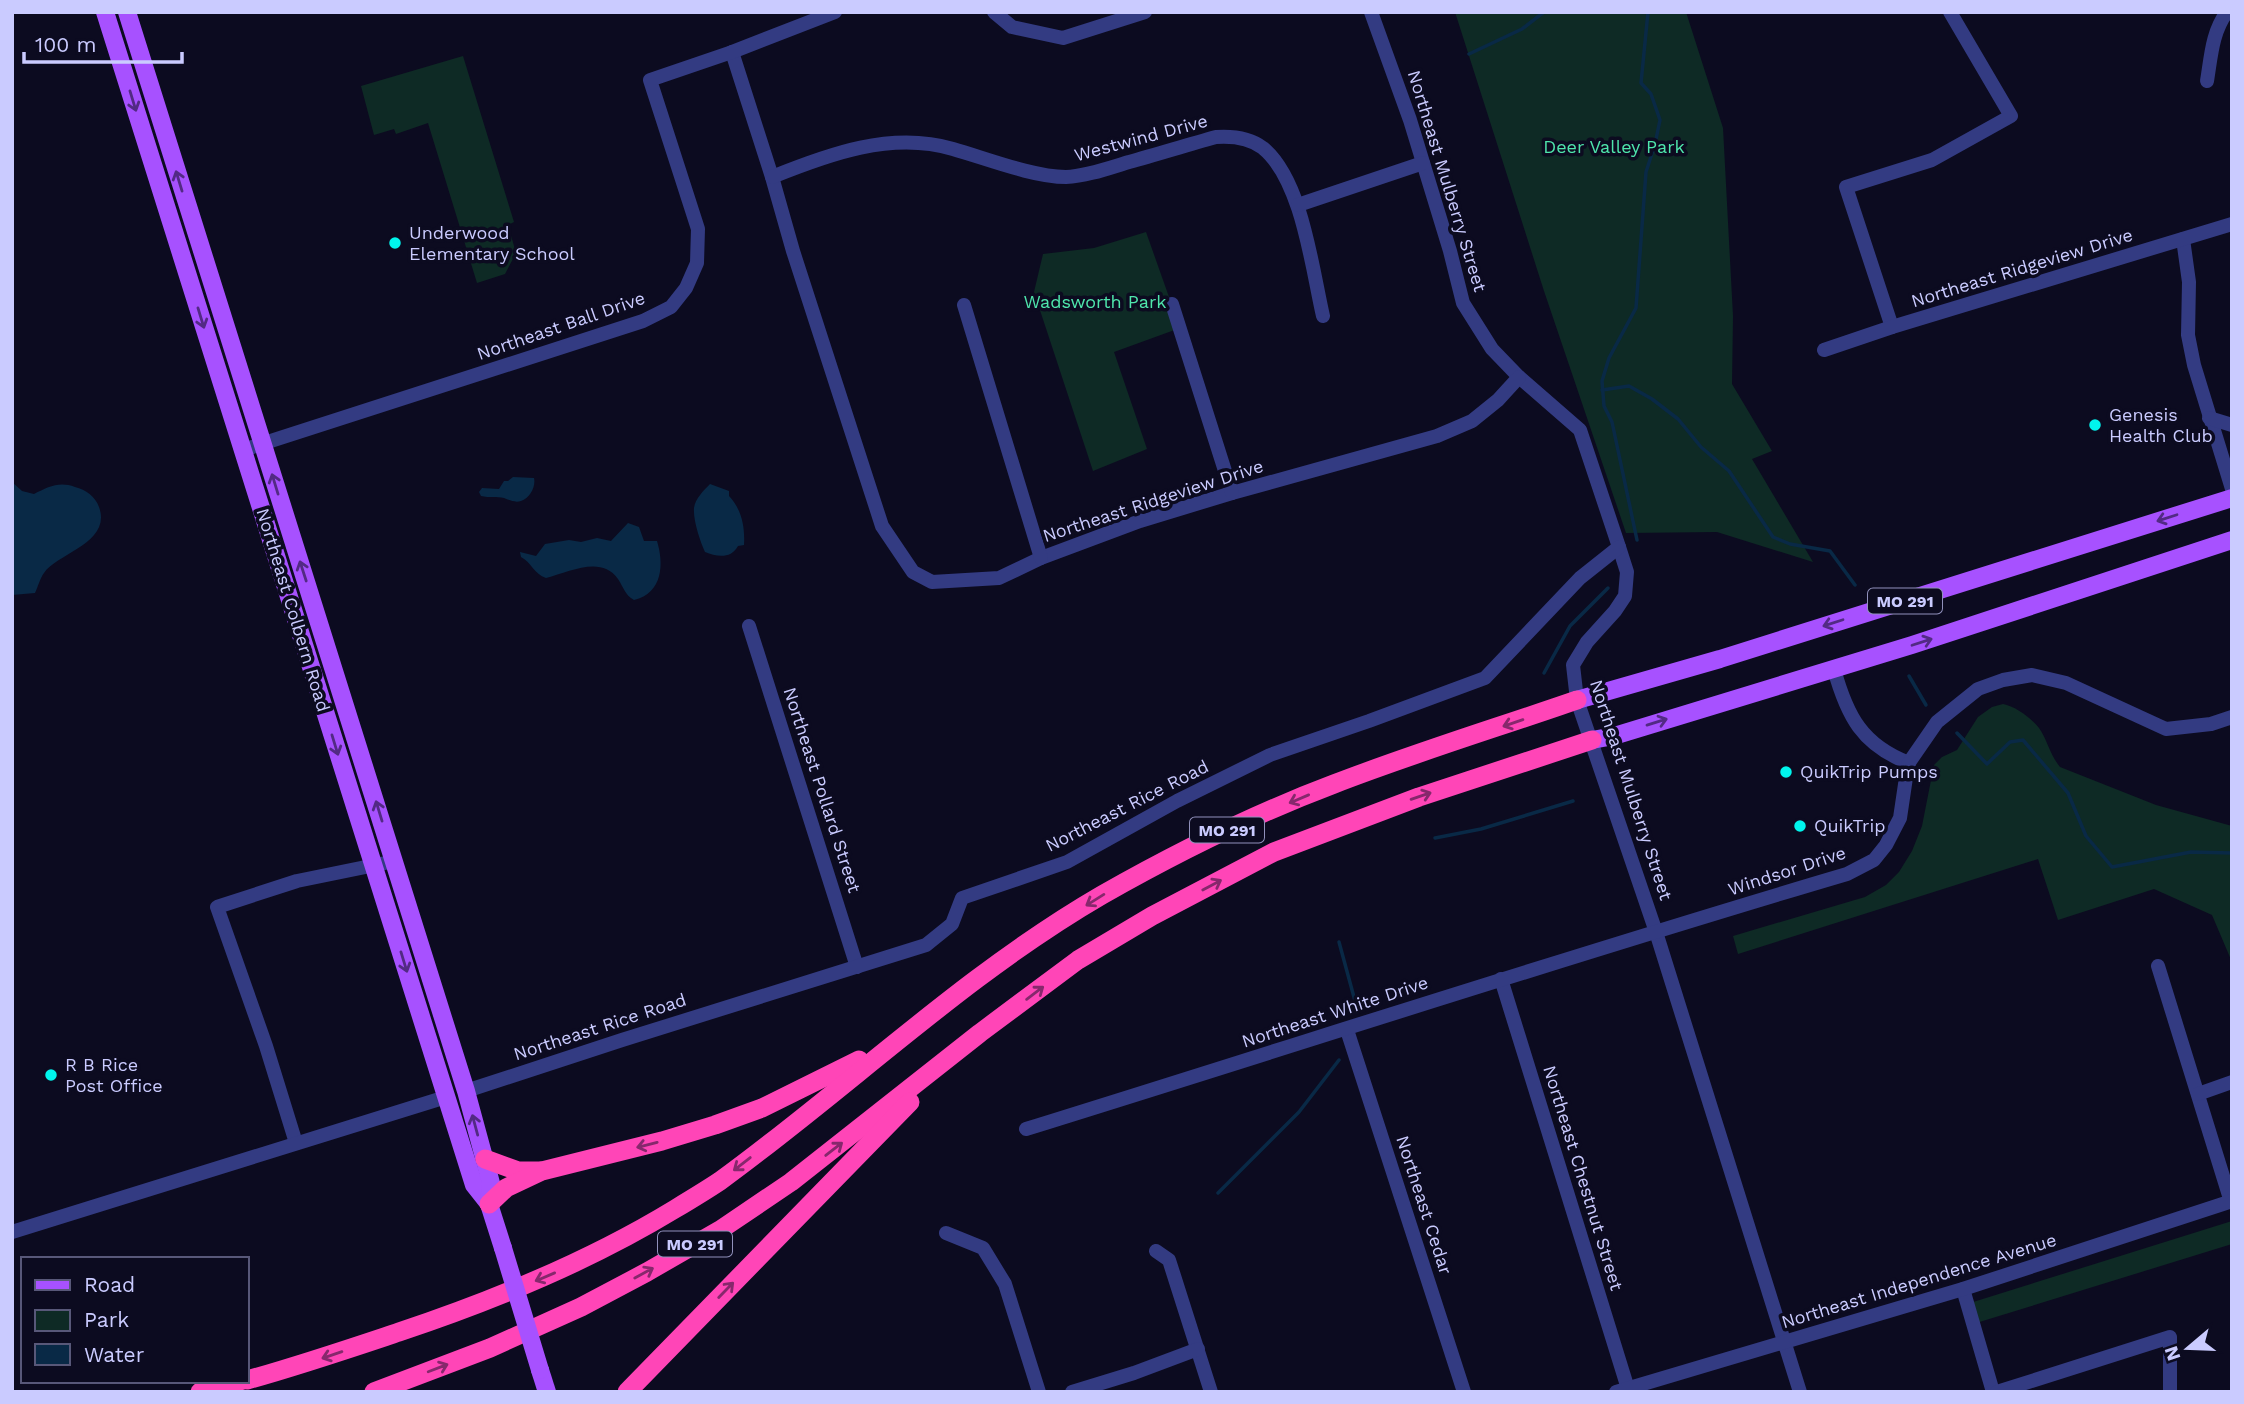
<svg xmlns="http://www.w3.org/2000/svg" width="2244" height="1404" font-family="'Work Sans',sans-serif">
<rect width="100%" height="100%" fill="#0c0b20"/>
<g fill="#0e2a25">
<path d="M 1455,12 L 1686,12 L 1723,128 L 1733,316 L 1732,384 L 1772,451 L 1752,459 L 1813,562 L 1717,532 L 1626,533 L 1544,291 Z"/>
<path d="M 463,56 L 514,222 L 508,225 L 516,253 L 505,274 L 477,283 L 428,123 L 396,134 L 394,129 L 374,135 L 361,86 Z"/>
<path d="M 1146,232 L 1180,328 L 1114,352 L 1147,449 L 1093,471 L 1034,292 L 1043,254 L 1094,248 Z"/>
<path d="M 2003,704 C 2015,706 2031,718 2039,728 C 2047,739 2050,755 2060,767 L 2156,805 L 2232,826 L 2232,962 L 2212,915 L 2154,889 L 2058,920 L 2038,859 L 1738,954 L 1733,936 L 1865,897 L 1886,885 L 1899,872 L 1912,851 L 1922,826 L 1934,765 L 1942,757 L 1957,750 L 1978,717 L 1992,707 Z"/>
<path d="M 2232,1221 L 2232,1244 L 1973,1324 L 1970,1303 Z"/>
</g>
<g fill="#092946">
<path d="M 513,477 L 534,478 C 536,487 530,498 521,501 C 515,503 509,500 504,498 C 497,496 489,498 481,496 L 479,492 L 482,488 L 499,489 L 504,481 L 508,481 Z"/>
<path d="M 12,482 L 22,491 L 34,494 C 48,487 59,481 75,487 C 86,490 95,496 99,507 C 112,543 58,553 44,573 C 40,578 38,587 35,593 L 12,595 Z"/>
<path d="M 710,484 L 729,491 L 729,496 C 742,510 745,527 744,545 L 738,546 C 731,559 717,557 705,552 C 700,541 693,520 694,508 C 695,499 704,490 710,484 Z"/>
<path d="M 628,523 L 639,527 L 644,541 L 657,541 C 664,564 663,593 634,600 C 625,595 624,588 618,579 C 601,555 570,572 546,578 C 534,574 531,562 521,557 L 520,552 L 536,556 L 545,544 L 569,540 L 581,542 L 597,538 L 611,541 Z"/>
</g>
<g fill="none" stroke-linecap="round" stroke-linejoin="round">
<g stroke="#092946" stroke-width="3.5">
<path d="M 1469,54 L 1522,29 L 1544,12"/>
<path d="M 1602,390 L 1629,386 L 1652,399 L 1678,419 L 1701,447 L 1729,471 L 1773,537 L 1790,544 L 1830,551 L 1855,585"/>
<path d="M 1637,540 L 1612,422 L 1604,406 L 1602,381 L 1609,358 L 1636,308 L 1646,172 L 1655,144 L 1660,120 L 1651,94 L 1641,83 L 1648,12"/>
<path d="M 1544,673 L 1570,626 L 1608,588"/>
<path d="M 1909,676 L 1926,705"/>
<path d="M 1957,733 L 1987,764 L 2010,742 L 2023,740 L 2068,793 L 2086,836 L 2112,867 L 2191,852 L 2232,853"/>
<path d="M 1435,838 L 1481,829 L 1573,801"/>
<path d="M 1339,942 L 1358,1012"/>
<path d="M 1218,1193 L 1299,1112 L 1339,1060"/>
</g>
<g stroke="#333b82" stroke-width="14">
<path d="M 994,12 L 1012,27 L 1063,38 L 1145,12"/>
<path d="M 1371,12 L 1410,120 L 1450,251 L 1463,303 L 1492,349 L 1519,377 L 1580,430 L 1619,547 L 1627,572 L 1625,596 L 1615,611 L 1587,642 L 1573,665 L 1577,700 L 1656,932 L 1800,1392"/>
<path d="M 732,52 L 772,177 L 793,251 L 882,526 L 913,572 L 932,582 L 999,578 L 1041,558 L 1140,521 L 1232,493 L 1437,436 L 1472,421 L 1498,400 L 1519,377"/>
<path d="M 2207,81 C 2211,57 2212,32 2227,12"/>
<path d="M 772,177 C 829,154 891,131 953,149 C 985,158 1033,177 1066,177 C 1087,176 1109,168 1129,162 C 1158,154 1187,145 1216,137 C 1231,136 1250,138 1263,148 C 1302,180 1312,268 1323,316"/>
<path d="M 1298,205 L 1423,163"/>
<path d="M 2183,239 L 2189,282 L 2188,335 L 2194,365 L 2232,489"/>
<path d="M 1172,304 L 1232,493"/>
<path d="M 964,305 L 1041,558"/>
<path d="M 1892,327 L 1846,187 L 1932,160 L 2011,116 L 1950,12"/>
<path d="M 1824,350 L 1892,327 L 2232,224"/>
<path d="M 2209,418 L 2232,425"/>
<path d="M 243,450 L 643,321 L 671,307 L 686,288 L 697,263 L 698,229 L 650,80 L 732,52 L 835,12"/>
<path d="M 749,626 L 857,967"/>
<path d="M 1834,669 C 1847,716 1862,745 1909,763"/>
<path d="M 2158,966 L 2231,1202"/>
<path d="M 1501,979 L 1629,1392"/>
<path d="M 1347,1030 L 1464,1392"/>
<path d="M 466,1091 L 622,1040 L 926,945 L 952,924 L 962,898 L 1067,862 L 1177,801 L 1270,755 L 1369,721 L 1485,678 L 1580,578 L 1619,547"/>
<path d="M 2198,1094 L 2232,1082"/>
<path d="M 1026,1129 C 1300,1044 1572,955 1847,874 L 1874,860 L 1886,845 L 1900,818 L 1908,764 L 1937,722 L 1978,689 L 2003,680 L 2032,675 L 2066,683 L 2166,729 L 2211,724 L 2232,717"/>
<path d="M 296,1143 L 266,1046 L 217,907 L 297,881 L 395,861"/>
<path d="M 12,1232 L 446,1097"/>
<path d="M 946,1233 L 983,1248 L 1005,1284 L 1039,1392"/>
<path d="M 1156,1251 L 1169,1260 L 1211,1392"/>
<path d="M 1963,1289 L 1993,1392"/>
<path d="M 1072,1392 L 1134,1373 L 1198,1349"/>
<path d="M 1616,1392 L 1963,1289 L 2232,1201"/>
<path d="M 1997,1392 L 2170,1337 L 2170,1392"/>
</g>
<g stroke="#a751ff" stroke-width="18">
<path d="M 105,12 L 474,1185 L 489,1204 L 503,1248"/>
<path d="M 127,12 L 466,1091 L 491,1183 L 489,1204"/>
<path d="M 1577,700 L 1720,659 L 2232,498"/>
<path d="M 1592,740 L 1614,736 L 1912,645 L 2232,540"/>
<path d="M 540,1370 L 547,1392"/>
</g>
<g stroke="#ff45b7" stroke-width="19">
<path d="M 485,1159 L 518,1171 L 541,1171"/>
<path d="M 489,1204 L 506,1188 L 542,1171 L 662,1141 L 715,1125 L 762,1108 L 859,1060"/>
<path d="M 247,1380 C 298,1366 348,1349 399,1332 C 495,1300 588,1262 675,1209 C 690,1200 705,1191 720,1181 C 848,1088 964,975 1102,895 C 1176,853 1254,814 1334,784 C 1414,753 1496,728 1577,700"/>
<path d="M 200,1392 L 240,1381"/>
<path d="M 374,1392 L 490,1348 L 581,1307 L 647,1272 L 720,1230 L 791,1182 L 980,1033 L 1078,960 L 1152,916 L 1274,852 L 1419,797 L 1592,740"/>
<path d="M 627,1392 L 910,1102"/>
</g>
<path stroke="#a751ff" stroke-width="18" d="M 503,1248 L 540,1370"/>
</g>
<defs><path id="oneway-shaft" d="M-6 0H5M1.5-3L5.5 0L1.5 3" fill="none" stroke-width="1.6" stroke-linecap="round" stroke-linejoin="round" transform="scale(1.75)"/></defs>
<g stroke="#522a84">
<use href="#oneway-shaft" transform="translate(133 101) rotate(73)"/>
<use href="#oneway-shaft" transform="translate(179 181) rotate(-107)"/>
<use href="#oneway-shaft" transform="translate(201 318) rotate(73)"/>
<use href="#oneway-shaft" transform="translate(275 484) rotate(-107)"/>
<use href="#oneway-shaft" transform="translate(2167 518) rotate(162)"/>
<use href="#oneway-shaft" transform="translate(303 571) rotate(-108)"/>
<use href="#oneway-shaft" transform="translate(1833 623) rotate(162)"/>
<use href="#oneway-shaft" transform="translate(1922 642) rotate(-18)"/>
<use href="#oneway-shaft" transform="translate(1657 722) rotate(-17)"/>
<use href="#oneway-shaft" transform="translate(335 745) rotate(73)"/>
<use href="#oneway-shaft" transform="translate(379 811) rotate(-107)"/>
<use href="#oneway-shaft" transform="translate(404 962) rotate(73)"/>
<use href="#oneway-shaft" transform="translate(475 1125) rotate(-105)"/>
</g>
<g stroke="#86286c">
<use href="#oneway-shaft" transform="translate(1513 723) rotate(161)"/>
<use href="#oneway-shaft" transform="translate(1421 796) rotate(-19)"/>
<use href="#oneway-shaft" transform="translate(1299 799) rotate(157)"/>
<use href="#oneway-shaft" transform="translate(1212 885) rotate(-28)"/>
<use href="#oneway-shaft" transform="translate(1095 900) rotate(148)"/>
<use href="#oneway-shaft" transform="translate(1035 993) rotate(-37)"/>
<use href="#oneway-shaft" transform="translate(647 1145) rotate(166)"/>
<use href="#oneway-shaft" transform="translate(834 1149) rotate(-38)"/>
<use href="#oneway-shaft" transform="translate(742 1164) rotate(142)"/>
<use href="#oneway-shaft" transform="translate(644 1273) rotate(-29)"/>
<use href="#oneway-shaft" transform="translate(545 1277) rotate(157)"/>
<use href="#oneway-shaft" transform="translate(726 1290) rotate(-46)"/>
<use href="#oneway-shaft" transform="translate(332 1355) rotate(161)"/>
<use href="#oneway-shaft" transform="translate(438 1368) rotate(-21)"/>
</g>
<g fill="#00f5ed" stroke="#0c0b20" stroke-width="2.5">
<circle cx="395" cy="243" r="7"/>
<circle cx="2095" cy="425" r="7"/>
<circle cx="1786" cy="772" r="7"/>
<circle cx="1800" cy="826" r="7"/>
<circle cx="51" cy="1075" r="7"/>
</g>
<g text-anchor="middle" stroke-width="7" stroke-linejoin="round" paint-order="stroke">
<g fill="#0c0b20" stroke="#9191bc" stroke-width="2">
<rect x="1868" y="588.5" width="74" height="25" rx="5"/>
<rect x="1190" y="817.5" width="74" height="25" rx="5"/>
<rect x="658" y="1231.5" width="74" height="25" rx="5"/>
</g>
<g font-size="16" font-weight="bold" fill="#cacbff">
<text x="1905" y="607">MO 291</text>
<text x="1227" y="836">MO 291</text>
<text x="695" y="1250">MO 291</text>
</g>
<g font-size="18" fill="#cacbff" stroke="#0c0b20">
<text transform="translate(1141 138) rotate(-15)" y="6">Westwind Drive</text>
<text transform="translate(1447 181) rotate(73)" y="6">Northeast Mulberry Street</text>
<text transform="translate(2022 268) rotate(-17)" y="6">Northeast Ridgeview Drive</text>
<text transform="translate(561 326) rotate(-19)" y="6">Northeast Ball Drive</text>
<text transform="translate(1153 501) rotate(-18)" y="6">Northeast Ridgeview Drive</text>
<text transform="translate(293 610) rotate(73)" y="6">Northeast Colbern Road</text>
<text transform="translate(822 790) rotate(72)" y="6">Northeast Pollard Street</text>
<text transform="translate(1631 790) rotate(72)" y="6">Northeast Mulberry Street</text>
<text transform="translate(1127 806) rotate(-27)" y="6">Northeast Rice Road</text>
<text transform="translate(1787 871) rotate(-18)" y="6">Windsor Drive</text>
<text transform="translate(1335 1012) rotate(-18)" y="6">Northeast White Drive</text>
<text transform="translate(600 1027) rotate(-18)" y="6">Northeast Rice Road</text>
<text transform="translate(1583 1178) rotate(73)" y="6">Northeast Chestnut Street</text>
<text transform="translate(1424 1205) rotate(72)" y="6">Northeast Cedar</text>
<text transform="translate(1919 1281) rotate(-17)" y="6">Northeast Independence Avenue</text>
</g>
<g font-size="18" fill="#4fe6ac" stroke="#0c0b20">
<text x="1614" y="153">Deer Valley Park</text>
<text x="1095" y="308">Wadsworth Park</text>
</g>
<g font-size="18" fill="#cacbff" stroke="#0c0b20" text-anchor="start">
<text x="409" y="239">Underwood<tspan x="409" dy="21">Elementary School</tspan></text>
<text x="2109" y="421">Genesis<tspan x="2109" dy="21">Health Club</tspan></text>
<text x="1800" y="778">QuikTrip Pumps</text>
<text x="1814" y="832">QuikTrip</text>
<text x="65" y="1071">R B Rice<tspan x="65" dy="21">Post Office</tspan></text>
</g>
</g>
<rect width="2244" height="1404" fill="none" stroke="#cacbff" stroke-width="28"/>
<rect x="21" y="1257" width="228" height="126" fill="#0c0b20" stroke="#585879" stroke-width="2"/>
<rect x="35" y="1280" width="35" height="10" fill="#a751ff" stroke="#585879" stroke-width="2"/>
<text x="84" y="1292" font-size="21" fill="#cacbff">Road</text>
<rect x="35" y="1310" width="35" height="21" fill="#0e2a25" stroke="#585879" stroke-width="2"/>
<text x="84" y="1327" font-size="21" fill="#cacbff">Park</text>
<rect x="35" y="1344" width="35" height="21" fill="#092946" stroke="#585879" stroke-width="2"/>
<text x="84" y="1362" font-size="21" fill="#cacbff">Water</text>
<g transform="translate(2188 1348) rotate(251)" stroke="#0c0b20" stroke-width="5" paint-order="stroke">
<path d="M0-5L12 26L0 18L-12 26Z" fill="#cacbff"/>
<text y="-10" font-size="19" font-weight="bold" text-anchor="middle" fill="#cacbff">N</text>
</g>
<path d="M24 52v10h158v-10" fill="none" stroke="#cacbff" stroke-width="3.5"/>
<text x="35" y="52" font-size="21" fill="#cacbff" stroke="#0c0b20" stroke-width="5" paint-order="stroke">100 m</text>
</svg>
